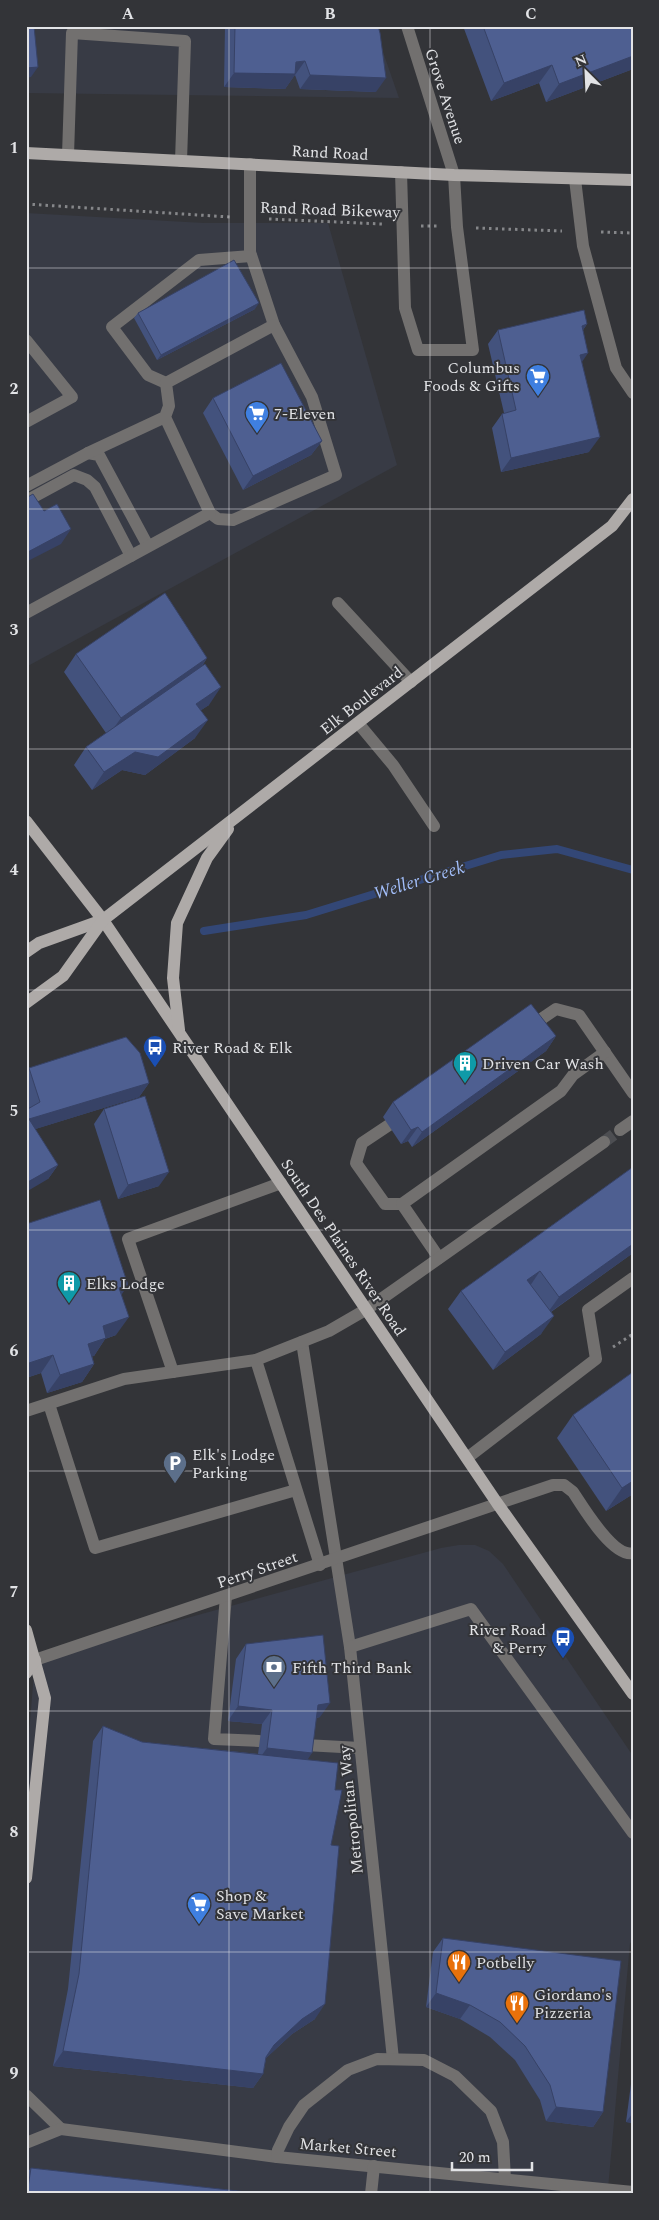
<svg xmlns="http://www.w3.org/2000/svg" width="659" height="2220" font-family="Spectral,serif">
<rect width="100%" height="100%" fill="#333438"/>
<g fill="#383b45">
<path d="M 26,26 L 374,26 L 399,98 L 26,93 Z"/>
<path d="M 26,213 L 204,223 L 328,223 L 397,465 L 26,667 Z"/>
<path d="M 459,1545 L 475,1545 L 489,1551 L 503,1564 L 633,1756 L 633,1942 L 630,1943 L 608,2189 L 624,2194 L 26,2194 L 26,1771 L 35,1660 L 441,1548 Z"/>
</g>
<g fill="none" stroke-linecap="round" stroke-linejoin="round">
<path stroke="#334776" stroke-width="8" d="M 204,931 L 306,915 L 501,855 L 557,849 L 633,870"/>
<path stroke="#4d4e52" stroke-width="12" stroke-dasharray="12 6" stroke-linecap="butt" d="M 604,1142 L 620,1130"/>
<g stroke="#86878a" stroke-width="3" stroke-dasharray="2.5 4" stroke-linecap="butt">
<path d="M 26,204 L 230,217"/>
<path d="M 269,219 L 382,224"/>
<path d="M 421,226 L 437,226"/>
<path d="M 476,228 L 562,231"/>
<path d="M 601,232 L 633,233"/>
<path d="M 613,1347 L 633,1334"/>
</g>
<g stroke="#72706f" stroke-width="12">
<path d="M 68,155 L 72,33 L 185,41 L 181,161"/>
<path d="M 250,164 L 250,252 L 274,325"/>
<path d="M 401,172 L 405,308 L 418,350 L 473,350 L 457,227 L 454,175 L 407,26"/>
<path d="M 575,179 L 583,246 L 616,368 L 633,393"/>
<path d="M 26,340 L 72,397 L 26,422"/>
<path d="M 166,383 L 148,375 L 112,327 L 199,260 L 251,256"/>
<path d="M 88,453 L 99,455 L 148,546"/>
<path d="M 26,486 L 88,453 L 165,417 L 169,406 L 166,383 L 274,325 L 312,397 L 336,475 L 233,520 L 218,519 L 210,513 L 165,417"/>
<path d="M 26,501 L 74,475 L 87,480 L 95,487 L 131,556"/>
<path d="M 338,603 L 411,682"/>
<path d="M 26,613 L 210,513"/>
<path d="M 358,723 L 393,765 L 434,826"/>
<path d="M 528,1028 L 556,1009 L 579,1015 L 633,1093"/>
<path d="M 389,1125 L 362,1143 L 356,1163 L 385,1204 L 402,1204"/>
<path d="M 620,1130 L 633,1121"/>
<path d="M 439,1258 L 402,1204 L 561,1091 L 573,1075 L 605,1052"/>
<path d="M 302,1342 L 350,1647 L 393,2059"/>
<path d="M 173,1372 L 128,1239 L 281,1183"/>
<path d="M 49,1404 L 95,1548 L 296,1490"/>
<path d="M 26,1411 L 124,1379 L 256,1360"/>
<path d="M 467,1458 L 596,1359 L 588,1310 L 633,1278"/>
<path d="M 320,1565 L 256,1360 L 329,1331 L 367,1309 L 604,1142"/>
<path d="M 226,1596 L 214,1739 L 259,1741"/>
<path d="M 350,1647 L 471,1609 L 633,1833"/>
<path d="M 26,1663 L 553,1485 L 564,1485 L 573,1492 C 583,1507 613,1558 633,1553"/>
<path d="M 305,1745 L 360,1748"/>
<path d="M 26,2095 L 61,2129"/>
<path d="M 26,2143 L 61,2129 L 277,2157 L 633,2192"/>
<path d="M 277,2157 L 278,2150 L 289,2127 L 304,2105 L 348,2070 L 377,2059 L 424,2060 L 455,2076 L 491,2111 L 503,2142 L 505,2179"/>
<path d="M 371,2194 L 374,2166"/>
</g>
<g stroke="#aeaaa8" stroke-width="12">
<path d="M 26,153 L 454,175 L 633,180"/>
<path d="M 26,821 L 103,920 L 497,1503 L 633,1694"/>
<path d="M 26,952 L 39,943 L 103,920"/>
<path d="M 26,1003 L 63,976 L 103,920 L 612,526 L 633,499"/>
<path d="M 179,1030 L 173,978 L 177,923 L 207,858 L 228,829"/>
<path d="M 26,1630 L 45,1698 L 26,1878"/>
<path d="M 26,1673 L 35,1660"/>
</g>
</g>
<g fill="#43527d">
<path d="M 225,26 L 378,26 L 376,92 L 300,89 L 295,75 L 294,76 L 285,89 L 224,87 Z"/>
<path d="M 463,26 L 633,26 L 633,69 L 546,102 L 539,83 L 491,101 Z"/>
<path d="M 255,309 L 157,360 L 134,318 L 138,313 Z"/>
<path d="M 587,324 L 583,330 L 582,362 L 589,452 L 501,472 L 492,428 L 502,414 L 504,413 L 488,344 L 498,330 Z"/>
<path d="M 213,398 L 322,441 L 311,455 L 243,490 L 203,413 Z"/>
<path d="M 76,654 L 207,658 L 202,666 L 209,705 L 201,710 L 195,738 L 145,775 L 122,770 L 92,790 L 74,765 L 86,747 L 106,733 L 64,672 Z"/>
<path d="M 556,1036 L 546,1051 L 412,1147 L 408,1141 L 401,1144 L 383,1117 L 393,1102 Z"/>
<path d="M 29,1068 L 149,1083 L 139,1097 L 35,1129 L 58,1165 L 48,1179 L 26,1107 L 26,1071 Z"/>
<path d="M 104,1109 L 159,1186 L 118,1199 L 94,1124 Z"/>
<path d="M 633,1167 L 633,1253 L 551,1312 L 541,1334 L 493,1370 L 448,1309 L 461,1291 Z"/>
<path d="M 26,1224 L 121,1295 L 116,1335 L 105,1339 L 94,1356 L 92,1356 L 94,1364 L 82,1382 L 47,1393 L 41,1373 L 26,1378 Z"/>
<path d="M 573,1415 L 633,1494 L 606,1511 L 557,1438 Z"/>
<path d="M 246,1644 L 320,1717 L 316,1718 L 307,1759 L 331,1845 L 315,2019 L 292,2034 L 266,2058 L 263,2074 L 253,2088 L 53,2066 L 68,1989 L 93,1741 L 103,1726 L 142,1742 L 258,1754 L 262,1724 L 228,1721 L 236,1659 Z"/>
<path d="M 443,1938 L 603,2112 L 593,2127 L 546,2121 L 540,2100 L 515,2060 L 490,2037 L 460,2019 L 426,2007 L 433,1952 Z"/>
<path d="M 633,2069 L 633,2123 L 626,2122 Z"/>
<path d="M 31,2168 L 265,2194 L 26,2194 L 26,2174 Z"/>
</g>
<g fill="#374266">
<path d="M 633,56 L 633,69 L 546,102 L 559,84 Z"/>
<path d="M 305,61 L 285,89 L 224,87 L 234,73 Z"/>
<path d="M 552,65 L 539,83 L 491,101 L 504,83 Z"/>
<path d="M 38,67 L 31,77 L 26,78 L 26,68 Z"/>
<path d="M 310,75 L 386,78 L 376,92 L 300,89 Z"/>
<path d="M 259,303 L 255,309 L 157,360 L 161,355 Z"/>
<path d="M 587,324 L 577,339 L 582,326 Z"/>
<path d="M 588,353 L 578,368 L 580,355 Z"/>
<path d="M 600,437 L 589,452 L 501,472 L 511,458 Z"/>
<path d="M 322,441 L 311,455 L 243,490 L 253,476 Z"/>
<path d="M 71,529 L 61,544 L 26,562 L 26,553 Z"/>
<path d="M 207,658 L 195,676 L 108,736 L 121,718 Z"/>
<path d="M 221,687 L 209,705 L 183,722 L 196,704 Z"/>
<path d="M 208,720 L 195,738 L 145,775 L 122,770 L 92,790 L 104,772 L 135,752 Z"/>
<path d="M 556,1036 L 546,1051 L 412,1147 L 422,1132 Z"/>
<path d="M 149,1083 L 139,1097 L 26,1132 L 29,1119 Z"/>
<path d="M 418,1127 L 408,1141 L 401,1144 L 411,1130 Z"/>
<path d="M 58,1165 L 48,1179 L 26,1192 L 26,1183 Z"/>
<path d="M 169,1172 L 159,1186 L 118,1199 L 128,1185 Z"/>
<path d="M 633,1244 L 633,1253 L 546,1315 L 559,1297 Z"/>
<path d="M 540,1271 L 528,1289 L 527,1280 Z"/>
<path d="M 128,1285 L 116,1303 L 119,1288 Z"/>
<path d="M 554,1316 L 541,1334 L 493,1370 L 505,1352 Z"/>
<path d="M 129,1317 L 116,1335 L 105,1339 L 94,1356 L 75,1362 L 88,1344 L 103,1326 Z"/>
<path d="M 53,1355 L 41,1373 L 26,1378 L 26,1364 Z"/>
<path d="M 94,1364 L 82,1382 L 47,1393 L 60,1375 Z"/>
<path d="M 633,1481 L 633,1494 L 606,1511 L 622,1488 Z"/>
<path d="M 330,1703 L 320,1717 L 308,1720 L 318,1705 Z"/>
<path d="M 238,1706 L 272,1710 L 262,1724 L 228,1721 Z"/>
<path d="M 267,1748 L 312,1753 L 302,1768 L 257,1762 Z"/>
<path d="M 436,1993 L 470,2005 L 460,2019 L 426,2007 Z"/>
<path d="M 325,2004 L 315,2019 L 292,2034 L 264,2060 L 274,2045 L 302,2019 Z"/>
<path d="M 63,2051 L 263,2074 L 253,2088 L 53,2066 Z"/>
<path d="M 556,2107 L 603,2112 L 593,2127 L 546,2121 Z"/>
<path d="M 633,2113 L 633,2123 L 626,2122 Z"/>
</g>
<g fill="#4e5f91" stroke="#374266">
<path d="M 26,26 L 34,26 L 38,67 L 26,68 Z"/>
<path d="M 235,26 L 378,26 L 380,33 L 386,78 L 310,75 L 305,61 L 296,62 L 295,74 L 234,73 Z"/>
<path d="M 483,26 L 633,26 L 633,56 L 559,84 L 552,65 L 504,83 Z"/>
<path d="M 234,260 L 259,303 L 161,355 L 138,313 Z"/>
<path d="M 584,310 L 587,324 L 582,326 L 588,353 L 580,355 L 600,437 L 511,458 L 502,414 L 516,410 L 498,330 Z"/>
<path d="M 281,363 L 322,441 L 253,476 L 213,398 Z"/>
<path d="M 33,494 L 44,511 L 57,504 L 71,529 L 26,553 L 26,498 Z"/>
<path d="M 165,593 L 207,658 L 121,718 L 76,654 Z"/>
<path d="M 205,664 L 221,687 L 196,704 L 208,720 L 158,757 L 135,752 L 104,772 L 86,747 Z"/>
<path d="M 531,1004 L 556,1036 L 422,1132 L 418,1127 L 411,1130 L 393,1102 Z"/>
<path d="M 126,1037 L 140,1053 L 149,1083 L 29,1119 L 58,1165 L 26,1183 L 26,1110 L 40,1102 L 29,1068 Z"/>
<path d="M 145,1096 L 169,1172 L 128,1185 L 104,1109 Z"/>
<path d="M 633,1167 L 633,1244 L 559,1297 L 540,1271 L 527,1280 L 554,1316 L 505,1352 L 461,1291 Z"/>
<path d="M 100,1200 L 128,1285 L 119,1288 L 129,1317 L 103,1326 L 106,1338 L 88,1344 L 94,1364 L 60,1375 L 53,1355 L 26,1364 L 26,1224 Z"/>
<path d="M 633,1372 L 633,1481 L 622,1488 L 573,1415 Z"/>
<path d="M 323,1635 L 330,1703 L 318,1705 L 312,1753 L 267,1748 L 272,1710 L 238,1706 L 246,1644 Z"/>
<path d="M 103,1726 L 142,1742 L 338,1763 L 335,1790 L 342,1790 L 331,1845 L 339,1846 L 325,2004 L 302,2019 L 274,2045 L 266,2057 L 263,2074 L 63,2051 L 79,1974 Z"/>
<path d="M 443,1938 L 621,1961 L 603,2112 L 556,2107 L 550,2085 L 525,2046 L 500,2022 L 470,2005 L 436,1993 Z"/>
<path d="M 31,2168 L 265,2194 L 27,2194 Z"/>
</g>
<path fill="none" stroke="#e2e3e6" stroke-width="1" stroke-opacity="0.55" d="M 229,26 L 229,2194M 430,26 L 430,2194M 26,268 L 633,268M 26,509 L 633,509M 26,749 L 633,749M 26,990 L 633,990M 26,1230 L 633,1230M 26,1471 L 633,1471M 26,1711 L 633,1711M 26,1952 L 633,1952"/>
<defs>
<g id="supermarket-pin" transform="scale(1.25)"><path d="M0 17L-7.5 6A9.5 9.5 0 1 1 7.5 6Z" fill="#3f7fe0" stroke="#333438"/><path d="M-6-5.5h2.5l.6 2H6L4.5 2H-2.5L-4.4-4H-6ZM-1.5 3.2a1.3 1.3 0 1 0 .1 0ZM3 3.2a1.3 1.3 0 1 0 .1 0Z" fill="#fff"/></g>
<g id="bus-pin" transform="scale(1.25)"><path d="M0 17L-7.5 6A9.5 9.5 0 1 1 7.5 6Z" fill="#1a4fb4" stroke="#333438"/><path d="M-5-6H5V4H4V6H2V4H-2V6H-4V4H-5ZM-3.5-4V0h7V-4ZM-3.5 1.2v1.5H-2V1.2ZM2 1.2v1.5H3.5V1.2Z" fill="#fff"/></g>
<g id="building-pin" transform="scale(1.25)"><path d="M0 17L-7.5 6A9.5 9.5 0 1 1 7.5 6Z" fill="#0f9aa8" stroke="#333438"/><path d="M-4-6H4V6H1V3H-1V6H-4ZM-2.5-4.3h1.7v1.8h-1.7ZM.8-4.3h1.7v1.8H.8ZM-2.5-1h1.7V.8h-1.7ZM.8-1h1.7V.8H.8Z" fill="#fff"/></g>
<g id="parking-pin" transform="scale(1.25)"><path d="M0 17L-7.5 6A9.5 9.5 0 1 1 7.5 6Z" fill="#5c6f8a" stroke="#333438"/><path d="M-3.5-5.5H1a3.5 3.5 0 0 1 0 7H-1V5.5H-3.5ZM-1-3.4V-.6H.8a1.4 1.4 0 0 0 0-2.8Z" fill="#fff"/></g>
<g id="bank-pin" transform="scale(1.25)"><path d="M0 17L-7.5 6A9.5 9.5 0 1 1 7.5 6Z" fill="#5c6f8a" stroke="#333438"/><path d="M-6-4H6V4H-6ZM0-2.3a2.3 2.3 0 1 0 0 4.6a2.3 2.3 0 1 0 0-4.6Z" fill="#fff"/></g>
<g id="restaurant-pin" transform="scale(1.25)"><path d="M0 17L-7.5 6A9.5 9.5 0 1 1 7.5 6Z" fill="#e8710a" stroke="#333438"/><path d="M-5-6h1v4h1v-4h1v4h1v-4h1v5L-1.5 .5V6h-2V.5L-5-1ZM5-6V6H3V1.5H1.5Q1.5-4 5-6Z" fill="#fff"/></g>
</defs>
<g fill-rule="evenodd">
<use href="#supermarket-pin" x="538" y="376"/>
<use href="#supermarket-pin" x="257" y="413"/>
<use href="#bus-pin" x="155" y="1047"/>
<use href="#building-pin" x="465" y="1063"/>
<use href="#building-pin" x="69" y="1283"/>
<use href="#parking-pin" x="175" y="1463"/>
<use href="#bus-pin" x="563" y="1638"/>
<use href="#bank-pin" x="274" y="1667"/>
<use href="#supermarket-pin" x="199" y="1904"/>
<use href="#restaurant-pin" x="459" y="1962"/>
<use href="#restaurant-pin" x="517" y="2003"/>
</g>
<g text-anchor="middle" stroke-width="4" stroke-linejoin="round" paint-order="stroke">
<g font-size="16" fill="#e2e3e6" stroke="#333438">
<text transform="translate(446 96) rotate(72)" y="6">Grove Avenue</text>
<text transform="translate(330 152) rotate(3)" y="6">Rand Road</text>
<text transform="translate(330 209) rotate(2)" y="6">Rand Road Bikeway</text>
<text transform="translate(361 700) rotate(-38)" y="6">Elk Boulevard</text>
<text transform="translate(344 1247) rotate(56)" y="6">South Des Plaines River Road</text>
<text transform="translate(257 1569) rotate(-19)" y="6">Perry Street</text>
<text transform="translate(350 1810) rotate(-96)" y="6">Metropolitan Way</text>
<text transform="translate(348 2147) rotate(5)" y="6">Market Street</text>
</g>
<g font-size="16" fill="#e2e3e6" stroke="#333438" text-anchor="start">
<text x="520" y="373" text-anchor="end">Columbus<tspan x="520" dy="18">Foods &amp; Gifts</tspan></text>
<text x="274" y="419">7-Eleven</text>
<text x="172" y="1053">River Road &amp; Elk</text>
<text x="482" y="1069">Driven Car Wash</text>
<text x="86" y="1289">Elks Lodge</text>
<text x="192" y="1460">Elk's Lodge<tspan x="192" dy="18">Parking</tspan></text>
<text x="546" y="1635" text-anchor="end">River Road<tspan x="546" dy="18">&amp; Perry</tspan></text>
<text x="292" y="1673">Fifth Third Bank</text>
<text x="216" y="1901">Shop &amp;<tspan x="216" dy="18">Save Market</tspan></text>
<text x="476" y="1968">Potbelly</text>
<text x="534" y="2000">Giordano's<tspan x="534" dy="18">Pizzeria</tspan></text>
</g>
<g font-size="18" font-style="italic" fill="#a2befa" stroke="#333438">
<text transform="translate(419 880) rotate(-17)" y="6">Weller Creek</text>
</g>
</g>
<rect width="659" height="2220" fill="none" stroke="#333438" stroke-width="55"/>
<g transform="translate(586 72) rotate(336)" stroke="#333438" stroke-width="4" paint-order="stroke">
<path d="M0-4L9 19L0 12L-9 19Z" fill="#e2e3e6"/>
<text y="-8" font-size="14" font-weight="bold" text-anchor="middle" fill="#e2e3e6">N</text>
</g>
<path d="M452 2162v8h80v-8" fill="none" stroke="#e2e3e6" stroke-width="2.5"/>
<text x="459" y="2162" font-size="15" fill="#e2e3e6" stroke="#333438" stroke-width="4" paint-order="stroke">20 m</text>
<rect x="28" y="28" width="604" height="2164" fill="none" stroke="#e2e3e6" stroke-width="2"/>
<g font-size="16" text-anchor="middle" font-weight="bold" fill="#e2e3e6">
<text x="128" y="19">A</text>
<text x="330" y="19">B</text>
<text x="531" y="19">C</text>
<text x="14" y="153">1</text>
<text x="14" y="394">2</text>
<text x="14" y="635">3</text>
<text x="14" y="875">4</text>
<text x="14" y="1116">5</text>
<text x="14" y="1356">6</text>
<text x="14" y="1597">7</text>
<text x="14" y="1837">8</text>
<text x="14" y="2078">9</text>
</g>
</svg>
